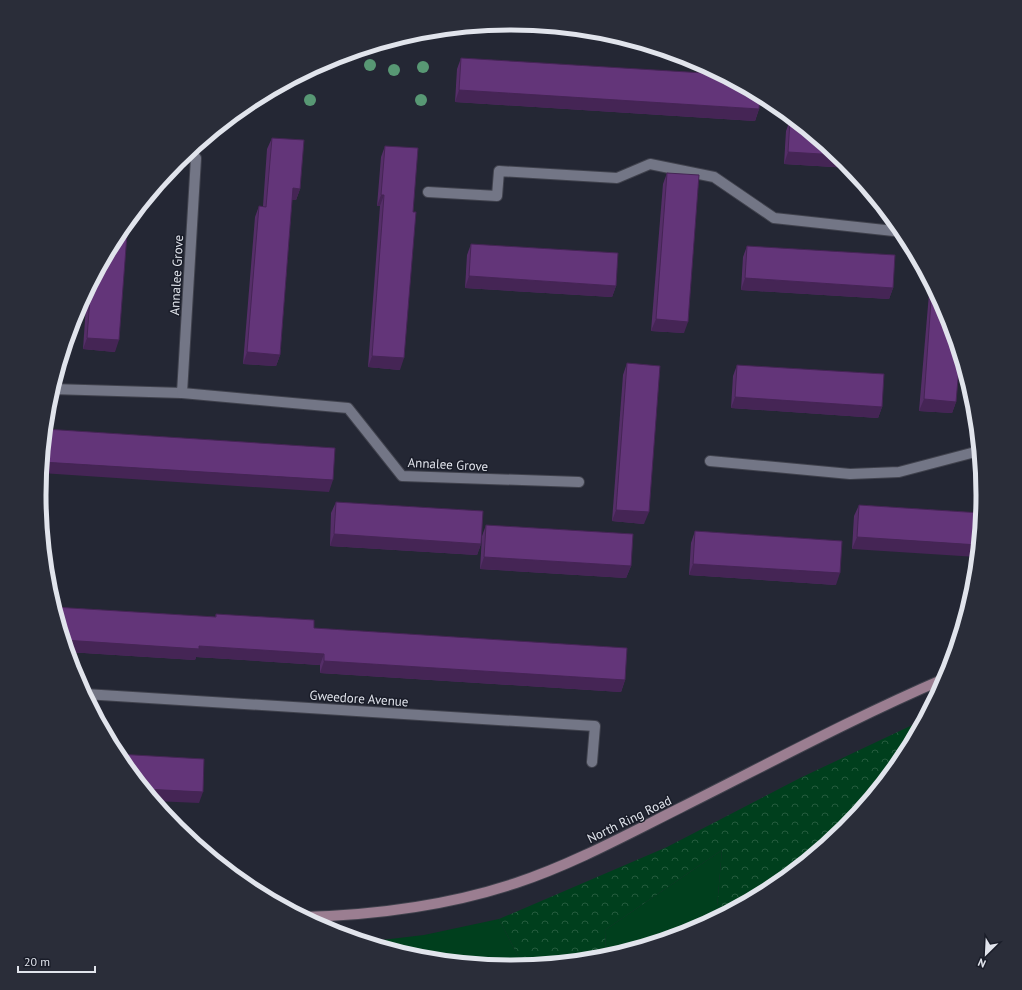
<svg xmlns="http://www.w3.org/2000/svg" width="1022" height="990" font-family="'PT Sans',sans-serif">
<defs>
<pattern id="forest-crowns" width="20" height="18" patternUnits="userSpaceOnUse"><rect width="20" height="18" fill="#003f1d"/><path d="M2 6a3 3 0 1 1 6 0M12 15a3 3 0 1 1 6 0" fill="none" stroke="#255b3e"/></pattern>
</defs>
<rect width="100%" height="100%" fill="#242734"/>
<g fill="#003f1d">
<path d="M 886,778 L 845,829 L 772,888 L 779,873 L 813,852 L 875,782 Z"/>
<path d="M 722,850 L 716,918 L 691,931 L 606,957 L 605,930 Z"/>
<path d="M 499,919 L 523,966 L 511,967 L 419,958 L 365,942 L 424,935 Z"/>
</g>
<path fill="url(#forest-crowns)" d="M 923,720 C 911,743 900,773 875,782 L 813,852 L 779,873 L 772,888 L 716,918 L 722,850 L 605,930 L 606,957 L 523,966 L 499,919 L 667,847 L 800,778 Z"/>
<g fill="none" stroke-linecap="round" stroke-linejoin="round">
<g stroke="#40424d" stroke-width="12">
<g id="street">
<path d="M 428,192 L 497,196 L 499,171 L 617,178 L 650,164 L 714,177 L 774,218 L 903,232"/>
<path d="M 52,389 L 182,393 L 196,158"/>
<path d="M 182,393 L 348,408 L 402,476 L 579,482"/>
<path d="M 710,461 L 850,474 L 899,472 L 979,451"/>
<path d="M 85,694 L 595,726 L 592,762"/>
</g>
</g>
<g stroke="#40424d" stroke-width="12">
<path id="secondary" d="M 303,917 C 375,915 447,906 516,883 C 573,864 626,835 680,808 C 768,764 855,717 946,678"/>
</g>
<use href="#street" stroke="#737686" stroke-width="10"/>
<use href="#secondary" stroke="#9b7e91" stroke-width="10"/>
</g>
<g fill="#589874">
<circle cx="370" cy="65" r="6"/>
<circle cx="423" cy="67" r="6"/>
<circle cx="394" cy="70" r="6"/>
<circle cx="310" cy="100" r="6"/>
<circle cx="421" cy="100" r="6"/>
</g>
<g fill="#552e68">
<path d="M 461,58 L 759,109 L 755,121 L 455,102 L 457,69 Z"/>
<path d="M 790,120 L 845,161 L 850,168 L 784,164 L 786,131 Z"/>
<path d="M 272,138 L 300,189 L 296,200 L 292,200 L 280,355 L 276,366 L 243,364 L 255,217 L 259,206 L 263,206 L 267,149 Z"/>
<path d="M 385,146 L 400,370 L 368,367 L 380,206 L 377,206 L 381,157 Z"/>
<path d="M 667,173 L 684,333 L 651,331 L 663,184 Z"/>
<path d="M 119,233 L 115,352 L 83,349 L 87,291 Z"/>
<path d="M 471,244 L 616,286 L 612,297 L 465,288 L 467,255 Z"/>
<path d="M 747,246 L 893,288 L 889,299 L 741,290 L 743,257 Z"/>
<path d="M 930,282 L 947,315 L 956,402 L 952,413 L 919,411 Z"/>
<path d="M 627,363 L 644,524 L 612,521 L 623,375 Z"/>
<path d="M 737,365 L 882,407 L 878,418 L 731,408 L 733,376 Z"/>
<path d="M 336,502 L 481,544 L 477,555 L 330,546 L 331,513 Z"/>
<path d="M 859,505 L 981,513 L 852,549 L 854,516 Z"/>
<path d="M 486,525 L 631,566 L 626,578 L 480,569 L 482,536 Z"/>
<path d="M 695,531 L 836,585 L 689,575 L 691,543 Z"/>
<path d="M 54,607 L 215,617 L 216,614 L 314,628 L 625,680 L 621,692 L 320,673 L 320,665 L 196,657 L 195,660 L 68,652 Z"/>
</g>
<g fill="#452555">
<path d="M 459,90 L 759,109 L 755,121 L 455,102 Z"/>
<path d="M 788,152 L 838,155 L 845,161 L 850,168 L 784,164 Z"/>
<path d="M 293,188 L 300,189 L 296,200 L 289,200 Z"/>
<path d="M 381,195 L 384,195 L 380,206 L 377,206 Z"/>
<path d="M 469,276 L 616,286 L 612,297 L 465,288 Z"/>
<path d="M 745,278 L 893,288 L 889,299 L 741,290 Z"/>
<path d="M 656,319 L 688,322 L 684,333 L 651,331 Z"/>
<path d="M 87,338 L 119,340 L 115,352 L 83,349 Z"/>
<path d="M 247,352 L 280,355 L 276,366 L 243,364 Z"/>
<path d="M 372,356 L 404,358 L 400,370 L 368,367 Z"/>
<path d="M 735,397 L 882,407 L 878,418 L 731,408 Z"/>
<path d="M 924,399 L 956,402 L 952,413 L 919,411 Z"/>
<path d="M 42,462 L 333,480 L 329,492 L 41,473 Z"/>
<path d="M 616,510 L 649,512 L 644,524 L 612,521 Z"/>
<path d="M 334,534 L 481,544 L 477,555 L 330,546 Z"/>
<path d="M 857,537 L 978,545 L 977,557 L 852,549 Z"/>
<path d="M 484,557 L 631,566 L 626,578 L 480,569 Z"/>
<path d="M 693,564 L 840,573 L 836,585 L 689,575 Z"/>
<path d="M 64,640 L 199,646 L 324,654 L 320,665 L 196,657 L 195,660 L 68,652 Z"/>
<path d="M 324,661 L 625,680 L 621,692 L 320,673 Z"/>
<path d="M 144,789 L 203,792 L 199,803 L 154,801 Z"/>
</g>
<g fill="#633579" stroke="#452555">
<path d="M 461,58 L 720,74 L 760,95 L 759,109 L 459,90 Z"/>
<path d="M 790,120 L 795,120 L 838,155 L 788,152 Z"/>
<path d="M 272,138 L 304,140 L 300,189 L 293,188 L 280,355 L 247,352 L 259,206 L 266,207 Z"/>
<path d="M 385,146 L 418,148 L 413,212 L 416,212 L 404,358 L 372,356 L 384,195 L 381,195 Z"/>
<path d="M 667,173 L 699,175 L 688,322 L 656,319 Z"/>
<path d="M 128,221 L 119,340 L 87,338 L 91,284 L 119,233 Z"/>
<path d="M 471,244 L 618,253 L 616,286 L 469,276 Z"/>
<path d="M 747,246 L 895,255 L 893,288 L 745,278 Z"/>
<path d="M 932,287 L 947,315 L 960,356 L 956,402 L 924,399 Z"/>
<path d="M 627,363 L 660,366 L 649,512 L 616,510 Z"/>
<path d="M 737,365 L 884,374 L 882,407 L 735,397 Z"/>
<path d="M 45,429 L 335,448 L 333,480 L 42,462 Z"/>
<path d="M 336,502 L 483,511 L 481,544 L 334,534 Z"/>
<path d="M 859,505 L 981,513 L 978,545 L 857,537 Z"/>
<path d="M 486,525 L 633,534 L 631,566 L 484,557 Z"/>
<path d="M 695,531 L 842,541 L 840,573 L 693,564 Z"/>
<path d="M 54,607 L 216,617 L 216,614 L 314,620 L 314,628 L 627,648 L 625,680 L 324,661 L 324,654 L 199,646 L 199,649 L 64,640 Z"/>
<path d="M 117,754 L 204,759 L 203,792 L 144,789 L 118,757 Z"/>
</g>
<g text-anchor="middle" stroke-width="3" stroke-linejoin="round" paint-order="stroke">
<g font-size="13" fill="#e1e4ec" stroke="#1a1d29">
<text transform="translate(176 275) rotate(-87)" y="5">Annalee Grove</text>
<text transform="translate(448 464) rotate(3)" y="5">Annalee Grove</text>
<text transform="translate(359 698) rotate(4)" y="5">Gweedore Avenue</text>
<text transform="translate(629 819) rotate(-26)" y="5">North Ring Road</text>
</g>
</g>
<path d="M0 0H1022V990H0ZM46 495a465 465 0 1 1 930 0a465 465 0 1 1-930 0Z" fill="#2a2d39" fill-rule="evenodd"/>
<path fill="none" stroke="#e1e4ec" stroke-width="5" d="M46 495a465 465 0 1 1 930 0a465 465 0 1 1-930 0Z"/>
<g transform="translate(986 954) rotate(204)" stroke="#1a1d29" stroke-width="3" paint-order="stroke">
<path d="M0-3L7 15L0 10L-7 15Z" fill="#e1e4ec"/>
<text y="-6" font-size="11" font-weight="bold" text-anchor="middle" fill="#e1e4ec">N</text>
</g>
<path d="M18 966v6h77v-6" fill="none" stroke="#e1e4ec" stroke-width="2"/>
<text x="24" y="966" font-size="12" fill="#e1e4ec" stroke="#1a1d29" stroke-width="3" paint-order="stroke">20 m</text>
</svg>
